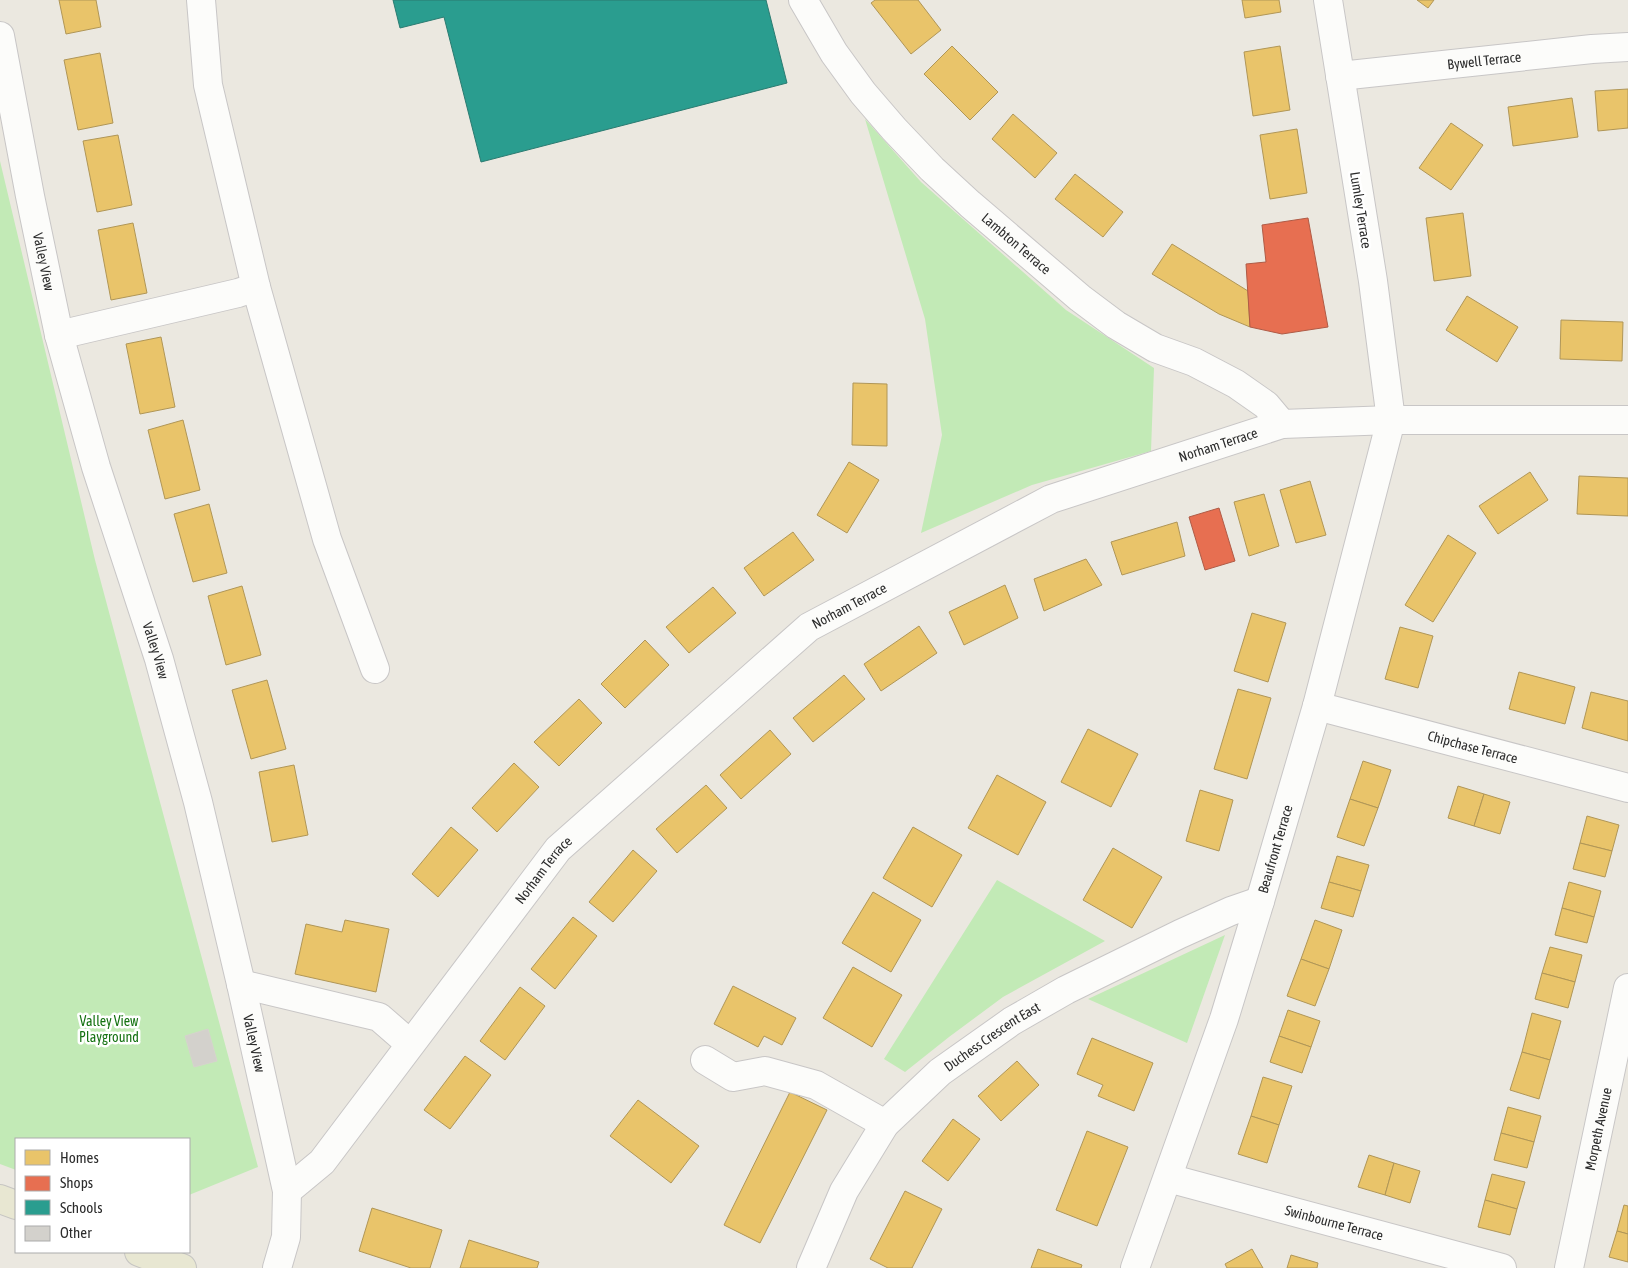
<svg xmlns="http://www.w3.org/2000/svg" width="1628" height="1268" font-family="'Asap Condensed',sans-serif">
<rect width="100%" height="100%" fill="#ebe8e0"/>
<g fill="#c2eab6">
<path d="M 865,119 L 921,182 L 1066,310 L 1154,368 L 1151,451 L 1032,485 L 921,533 L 942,435 L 925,319 Z"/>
<path d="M 0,161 L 95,560 L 258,1167 L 189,1195 L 189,1139 L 16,1139 L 16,1170 L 0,1164 Z"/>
<path d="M 997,880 L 1105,941 L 1003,997 L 949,1037 L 905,1072 L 884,1059 Z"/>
<path d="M 1225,935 L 1187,1043 L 1088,999 Z"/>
</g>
<g fill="#e9c46a" stroke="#b09657">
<path d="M 59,0 L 96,0 L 101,27 L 66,34 Z"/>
<path d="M 875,0 L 918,0 L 941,30 L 911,54 L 871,3 Z"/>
<path d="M 1242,0 L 1279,0 L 1281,12 L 1245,18 Z"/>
<path d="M 1417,0 L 1434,0 L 1428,8 Z"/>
<path d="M 952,46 L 998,92 L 970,120 L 924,74 Z"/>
<path d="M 1280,46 L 1290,110 L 1253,116 L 1244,52 Z"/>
<path d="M 100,53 L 113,123 L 78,130 L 64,60 Z"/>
<path d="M 1628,89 L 1628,128 L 1598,131 L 1595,91 Z"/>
<path d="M 1572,98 L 1578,137 L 1513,146 L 1508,107 Z"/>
<path d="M 1013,114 L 1057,153 L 1035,178 L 992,139 Z"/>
<path d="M 1451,123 L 1483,145 L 1451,190 L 1419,168 Z"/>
<path d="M 1297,129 L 1307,193 L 1270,199 L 1260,135 Z"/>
<path d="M 118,135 L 132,205 L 97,212 L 83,141 Z"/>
<path d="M 1075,174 L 1123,212 L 1103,237 L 1055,199 Z"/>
<path d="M 1463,213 L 1471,276 L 1434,281 L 1426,218 Z"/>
<path d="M 133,223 L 147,293 L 111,300 L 98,230 Z"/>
<path d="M 1172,244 L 1248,291 L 1250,327 L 1219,314 L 1152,274 Z"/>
<path d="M 1467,296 L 1518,327 L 1497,362 L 1446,330 Z"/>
<path d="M 1561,320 L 1623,322 L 1622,361 L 1560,359 Z"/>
<path d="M 161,337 L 175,407 L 140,414 L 126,344 Z"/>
<path d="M 853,383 L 887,384 L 887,446 L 852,445 Z"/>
<path d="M 183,420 L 200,490 L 165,499 L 148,430 Z"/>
<path d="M 849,462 L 879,480 L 847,533 L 817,515 Z"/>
<path d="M 1530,472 L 1548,500 L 1498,534 L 1479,506 Z"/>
<path d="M 1579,476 L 1628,478 L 1628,516 L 1577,514 Z"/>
<path d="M 1310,481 L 1326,535 L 1296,543 L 1280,490 Z"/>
<path d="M 1264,494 L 1279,546 L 1249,556 L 1234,502 Z"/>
<path d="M 209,504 L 227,573 L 193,582 L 174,514 Z"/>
<path d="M 1177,522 L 1185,556 L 1122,575 L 1111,542 Z"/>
<path d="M 793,532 L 814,560 L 764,596 L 744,568 Z"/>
<path d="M 1448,535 L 1476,553 L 1433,622 L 1405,605 Z"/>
<path d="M 1086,559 L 1102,585 L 1044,611 L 1034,579 Z"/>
<path d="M 1005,585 L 1018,618 L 964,645 L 949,612 Z"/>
<path d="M 242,586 L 261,655 L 226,665 L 208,596 Z"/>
<path d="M 713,587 L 736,613 L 689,653 L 666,627 Z"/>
<path d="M 1252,613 L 1286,623 L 1268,682 L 1234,671 Z"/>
<path d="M 919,626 L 937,653 L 881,691 L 864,664 Z"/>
<path d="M 1400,627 L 1433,636 L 1418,688 L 1385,679 Z"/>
<path d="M 645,640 L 669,665 L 625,708 L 601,684 Z"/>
<path d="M 1519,672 L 1575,687 L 1565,724 L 1509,709 Z"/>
<path d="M 844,675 L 865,699 L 813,742 L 793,718 Z"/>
<path d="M 267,680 L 286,749 L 251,759 L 232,690 Z"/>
<path d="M 1238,689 L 1271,698 L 1247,779 L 1214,769 Z"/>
<path d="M 1591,692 L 1628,701 L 1628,741 L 1582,728 Z"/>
<path d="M 579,699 L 602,723 L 559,766 L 534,742 Z"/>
<path d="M 1088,729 L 1138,754 L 1111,807 L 1061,782 Z"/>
<path d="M 770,730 L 791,754 L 741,799 L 720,775 Z"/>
<path d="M 1363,761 L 1391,770 L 1378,808 L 1350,799 Z"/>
<path d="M 514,763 L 539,787 L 497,832 L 472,808 Z"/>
<path d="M 294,765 L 308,835 L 272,842 L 259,772 Z"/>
<path d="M 997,775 L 1046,802 L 1018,855 L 968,828 Z"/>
<path d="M 706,785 L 727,808 L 677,853 L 656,829 Z"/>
<path d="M 1458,786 L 1484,794 L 1474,826 L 1448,818 Z"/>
<path d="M 1200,790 L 1233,800 L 1219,851 L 1186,841 Z"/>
<path d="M 1484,794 L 1510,802 L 1500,834 L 1474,826 Z"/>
<path d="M 1350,799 L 1378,808 L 1364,846 L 1337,837 Z"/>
<path d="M 1587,816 L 1619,825 L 1612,851 L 1580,843 Z"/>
<path d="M 451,827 L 478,850 L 438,897 L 412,874 Z"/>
<path d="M 913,827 L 962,855 L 932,907 L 883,878 Z"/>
<path d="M 1580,843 L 1612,851 L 1605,877 L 1573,869 Z"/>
<path d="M 1113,848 L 1162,877 L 1132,928 L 1083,900 Z"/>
<path d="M 633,850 L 657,871 L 613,922 L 589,902 Z"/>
<path d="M 1337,856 L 1369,865 L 1361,891 L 1329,882 Z"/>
<path d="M 1329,882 L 1361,891 L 1353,917 L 1321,908 Z"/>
<path d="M 1569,882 L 1601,891 L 1594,917 L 1562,908 Z"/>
<path d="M 873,892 L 921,920 L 891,972 L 842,943 Z"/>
<path d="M 1562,908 L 1594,917 L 1587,943 L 1555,935 Z"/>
<path d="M 573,917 L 597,936 L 555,989 L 531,969 Z"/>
<path d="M 345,920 L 389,929 L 376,992 L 295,974 L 306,924 L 342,932 Z"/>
<path d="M 1315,920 L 1342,930 L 1329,969 L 1301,959 Z"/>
<path d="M 1550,947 L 1582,955 L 1575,982 L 1542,973 Z"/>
<path d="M 1301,959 L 1329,969 L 1315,1006 L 1287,996 Z"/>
<path d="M 853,967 L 902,995 L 872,1047 L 823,1018 Z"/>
<path d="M 1542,973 L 1575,982 L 1568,1008 L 1535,999 Z"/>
<path d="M 733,986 L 796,1018 L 782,1045 L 764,1036 L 758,1047 L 714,1024 Z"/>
<path d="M 520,987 L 545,1006 L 505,1060 L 480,1041 Z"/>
<path d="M 1288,1010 L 1320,1021 L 1311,1047 L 1279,1036 Z"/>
<path d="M 1532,1013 L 1561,1021 L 1550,1060 L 1522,1052 Z"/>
<path d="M 1279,1036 L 1311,1047 L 1302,1073 L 1270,1062 Z"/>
<path d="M 1092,1038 L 1153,1063 L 1134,1111 L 1098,1096 L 1103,1085 L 1077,1074 Z"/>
<path d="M 1522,1052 L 1550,1060 L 1539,1099 L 1510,1090 Z"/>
<path d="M 465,1056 L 491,1075 L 450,1129 L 424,1110 Z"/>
<path d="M 1017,1061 L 1039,1085 L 1001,1121 L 978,1096 Z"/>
<path d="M 1263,1077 L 1292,1086 L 1279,1125 L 1251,1116 Z"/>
<path d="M 790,1092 L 827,1110 L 760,1243 L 724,1225 Z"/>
<path d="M 638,1100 L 699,1146 L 671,1183 L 610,1136 Z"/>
<path d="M 1508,1107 L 1541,1116 L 1534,1142 L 1501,1133 Z"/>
<path d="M 1251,1116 L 1279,1125 L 1267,1163 L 1238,1154 Z"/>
<path d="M 953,1119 L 980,1139 L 948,1181 L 922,1161 Z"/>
<path d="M 1087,1131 L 1128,1147 L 1097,1226 L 1056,1210 Z"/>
<path d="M 1501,1133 L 1534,1142 L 1527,1168 L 1494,1160 Z"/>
<path d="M 1369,1155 L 1394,1163 L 1385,1195 L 1358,1187 Z"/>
<path d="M 1394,1163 L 1420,1171 L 1410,1203 L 1385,1195 Z"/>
<path d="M 1492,1174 L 1525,1182 L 1517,1209 L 1485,1200 Z"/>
<path d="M 905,1191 L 942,1209 L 912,1268 L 888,1268 L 870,1259 Z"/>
<path d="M 1485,1200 L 1517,1209 L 1510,1235 L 1478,1227 Z"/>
<path d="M 1624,1205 L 1628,1206 L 1628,1234 L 1617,1231 Z"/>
<path d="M 372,1208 L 442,1230 L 430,1268 L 411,1268 L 359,1251 Z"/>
<path d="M 1617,1231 L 1628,1234 L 1628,1262 L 1609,1257 Z"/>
<path d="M 469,1240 L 539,1262 L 537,1268 L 460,1268 Z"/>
<path d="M 1038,1249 L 1082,1265 L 1081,1268 L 1031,1268 Z"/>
<path d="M 1252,1249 L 1263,1268 L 1227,1268 L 1225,1264 Z"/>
<path d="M 1291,1255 L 1318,1263 L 1317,1268 L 1287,1268 Z"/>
</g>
<g fill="#e76f51" stroke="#af5b46">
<path d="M 1308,218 L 1328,327 L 1282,334 L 1250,327 L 1246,264 L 1266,262 L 1262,225 Z"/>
<path d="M 1219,508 L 1235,561 L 1205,570 L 1189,517 Z"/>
</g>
<path fill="#2a9d8f" stroke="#2b7b71" d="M 393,0 L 766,0 L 787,83 L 481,162 L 444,17 L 400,28 Z"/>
<path fill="#d3d1cc" stroke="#d6d4cd" d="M 208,1029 L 217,1061 L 194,1067 L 185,1036 Z"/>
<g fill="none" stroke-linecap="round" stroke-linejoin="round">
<g stroke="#c8c6c6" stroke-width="30">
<g id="minor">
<path d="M 201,0 L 208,85 L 256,287 L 327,539 L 375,669"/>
<path id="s1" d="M 803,0 L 834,53 L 863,93 L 894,129 L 932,169 L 970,204 L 1080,298 L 1116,325 L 1155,348 L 1194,362 L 1236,384 L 1266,405 L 1282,424"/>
<path id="s2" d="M 0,36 L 30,196 L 59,335 L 96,467 L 159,659 L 198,802 L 241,984 L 287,1191 L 286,1237 L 277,1268"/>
<path id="s3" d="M 1340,76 L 1592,49 L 1628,47"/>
<path d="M 59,335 L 238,293 L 256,287"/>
<path id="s4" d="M 1317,706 L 1628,788"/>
<path d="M 241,984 L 379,1017 L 410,1044"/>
<path d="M 705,1060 L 733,1077 L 765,1071 L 816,1085 L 885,1124"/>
<path id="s5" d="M 1168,1178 L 1502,1268"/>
<path id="s6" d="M 287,1191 L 322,1162 L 558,849 L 809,627 L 1051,499 L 1282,424 L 1391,420 L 1628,420"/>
<path id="s7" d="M 811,1268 L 844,1191 L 885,1124 L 940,1072 L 1012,1021 L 1066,990 L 1180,934 L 1231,911 L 1260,901"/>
<path id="s8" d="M 1135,1268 L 1224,1019 L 1260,901 L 1317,706 L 1391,420 L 1373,281 L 1328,0"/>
<path id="s9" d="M 1569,1268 L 1628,988"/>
</g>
</g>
<g stroke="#c6c5c2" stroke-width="30">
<g id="major">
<path d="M 0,1199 L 16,1205"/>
<path d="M 139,1252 L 182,1268"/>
</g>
</g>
<use href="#minor" stroke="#fcfcfa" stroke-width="28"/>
<use href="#major" stroke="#e8e7d2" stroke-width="28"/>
</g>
<g text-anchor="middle" stroke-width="5" stroke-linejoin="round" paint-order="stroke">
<g font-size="14" fill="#2c2c2c" stroke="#fff">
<text dy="5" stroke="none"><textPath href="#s3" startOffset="145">Bywell Terrace</textPath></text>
<text transform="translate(1361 210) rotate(81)" y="5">Lumley Terrace</text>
<text dy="5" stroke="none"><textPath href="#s1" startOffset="326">Lambton Terrace</textPath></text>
<text dy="5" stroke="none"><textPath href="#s2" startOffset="230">Valley View</textPath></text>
<text dy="5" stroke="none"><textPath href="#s6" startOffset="1222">Norham Terrace</textPath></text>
<text dy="5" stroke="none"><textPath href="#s6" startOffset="818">Norham Terrace</textPath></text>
<text dy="5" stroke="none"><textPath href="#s2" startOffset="635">Valley View</textPath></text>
<text dy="5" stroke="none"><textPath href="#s4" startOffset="161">Chipchase Terrace</textPath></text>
<text dy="5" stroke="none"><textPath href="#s8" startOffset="442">Beaufront Terrace</textPath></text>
<text dy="5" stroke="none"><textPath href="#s6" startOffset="412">Norham Terrace</textPath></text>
<text dy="5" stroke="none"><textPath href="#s7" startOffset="301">Duchess Crescent East</textPath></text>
<text dy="5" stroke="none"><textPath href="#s2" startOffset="1040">Valley View</textPath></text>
<text dy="5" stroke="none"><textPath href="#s9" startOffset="142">Morpeth Avenue</textPath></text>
<text dy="5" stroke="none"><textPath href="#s5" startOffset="172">Swinbourne Terrace</textPath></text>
</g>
<g font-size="14" fill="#157212" stroke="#fff">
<text x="109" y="1026">Valley View<tspan x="109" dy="16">Playground</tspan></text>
</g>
</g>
<rect x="15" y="1138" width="175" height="115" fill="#ffffff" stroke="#ababab"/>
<rect x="25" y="1150" width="25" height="15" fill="#e9c46a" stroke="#ababab"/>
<text x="60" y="1163" font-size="15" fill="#2c2c2c">Homes</text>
<rect x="25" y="1176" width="25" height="15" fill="#e76f51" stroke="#ababab"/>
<text x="60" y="1188" font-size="15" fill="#2c2c2c">Shops</text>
<rect x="25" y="1200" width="25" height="15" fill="#2a9d8f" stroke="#ababab"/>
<text x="60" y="1213" font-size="15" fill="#2c2c2c">Schools</text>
<rect x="25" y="1226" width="25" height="15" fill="#d3d1cc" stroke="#ababab"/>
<text x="60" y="1238" font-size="15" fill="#2c2c2c">Other</text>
</svg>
